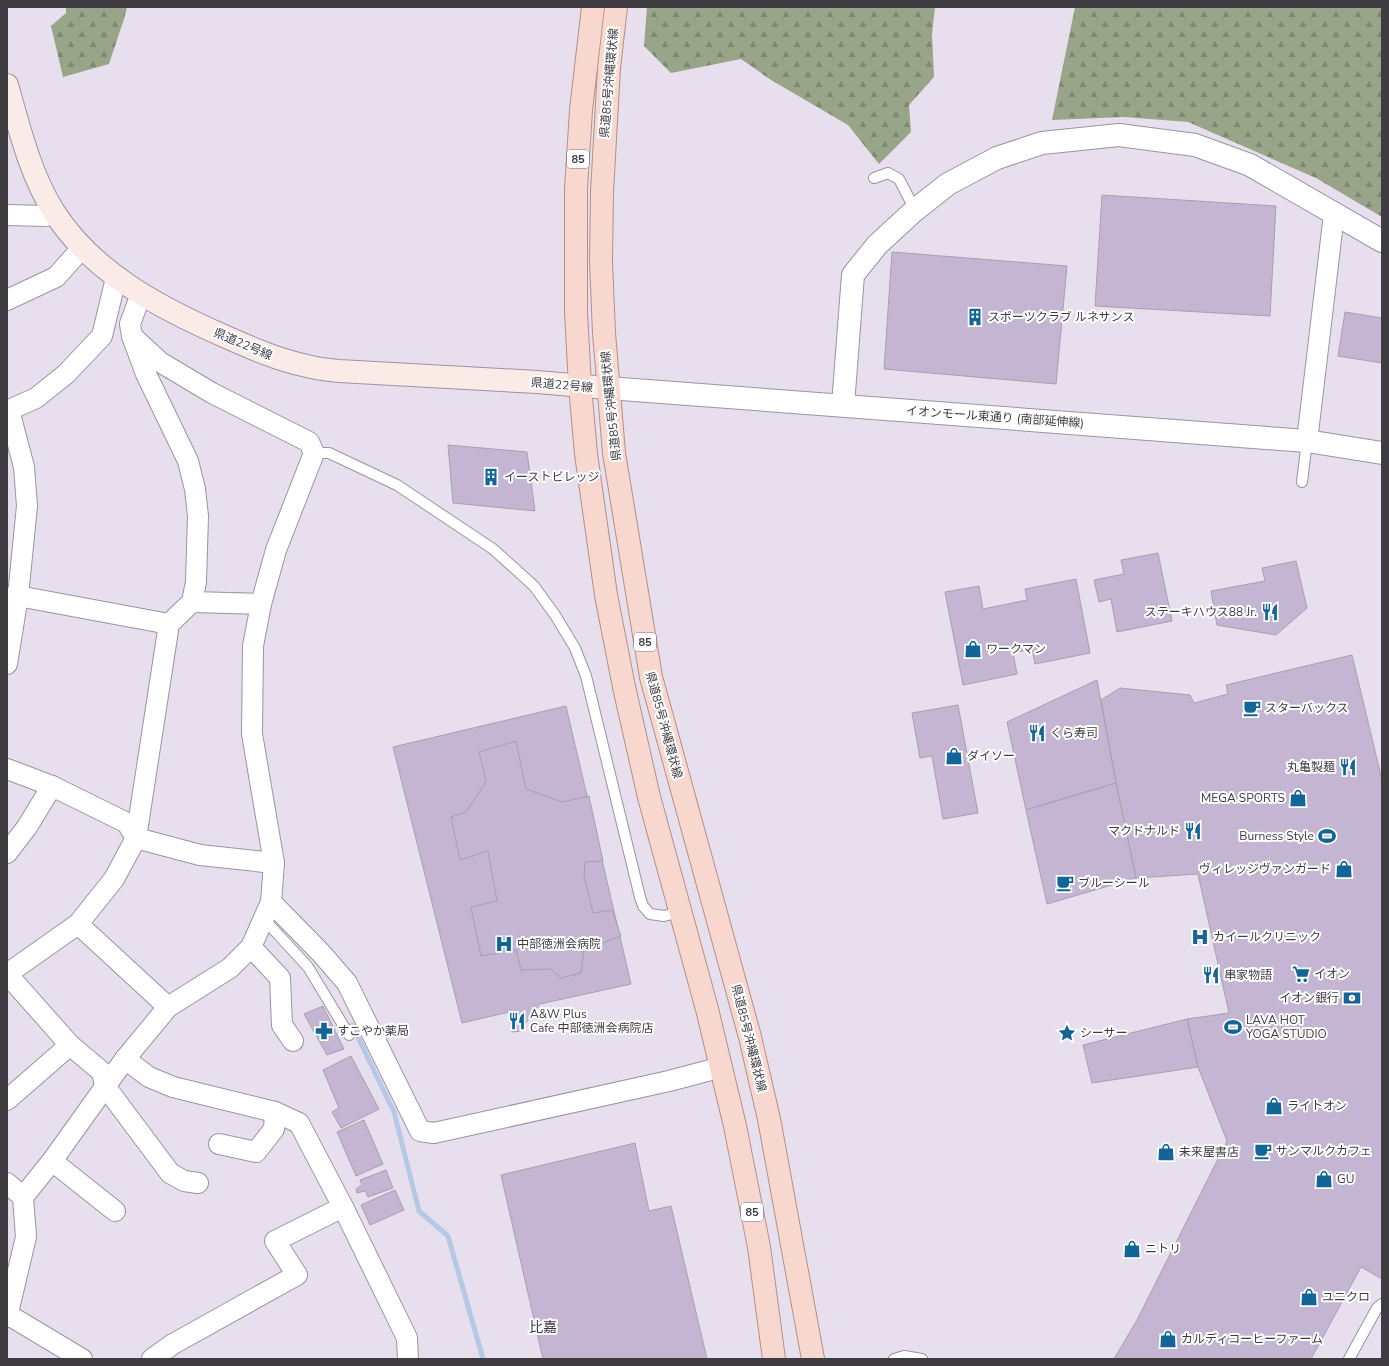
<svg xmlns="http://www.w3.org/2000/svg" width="1389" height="1366" font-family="'Nunito Sans','Noto Sans JP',sans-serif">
<defs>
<pattern id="forest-firs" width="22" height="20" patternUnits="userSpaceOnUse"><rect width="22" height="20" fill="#98a588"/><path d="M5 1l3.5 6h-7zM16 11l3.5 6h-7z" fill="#7d8871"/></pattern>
</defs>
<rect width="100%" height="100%" fill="#e7dfee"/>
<g fill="url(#forest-firs)">
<path d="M 66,7 L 127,7 L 124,19 L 109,64 L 63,77 L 51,26 L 66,13 Z"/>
<path d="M 647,7 L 935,7 L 932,34 L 934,77 L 909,105 L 911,132 L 879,164 L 848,125 L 771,80 L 741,59 L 671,73 L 644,46 Z"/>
<path d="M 1075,7 L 1382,7 L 1382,217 L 1316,178 L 1188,122 L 1124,117 L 1052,120 Z"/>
</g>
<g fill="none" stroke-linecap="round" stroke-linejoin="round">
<path stroke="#b5c9e4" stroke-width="5" d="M 352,1025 L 394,1112 L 419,1211 L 448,1236 L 483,1359"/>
</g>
<g fill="#c4b5d2" stroke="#a7a0ae">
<path d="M 1102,195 L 1276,206 L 1270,316 L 1095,306 Z"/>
<path d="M 892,252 L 1067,266 L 1056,384 L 884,369 Z"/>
<path d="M 1345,312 L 1382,318 L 1382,363 L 1338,356 Z"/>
<path d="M 448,445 L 527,452 L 535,511 L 453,503 Z"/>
<path d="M 1158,553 L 1172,621 L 1117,632 L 1111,599 L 1099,602 L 1094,580 L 1124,574 L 1121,560 Z"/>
<path d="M 1296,561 L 1307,608 L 1276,635 L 1217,625 L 1211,591 L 1265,581 L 1262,568 Z"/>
<path d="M 1076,579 L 1090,653 L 1035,664 L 1032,649 L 1013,653 L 1017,674 L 963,685 L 945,592 L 979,586 L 983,609 L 1027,600 L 1025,589 Z"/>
<path d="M 1352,655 L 1382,780 L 1382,1279 L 1361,1267 L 1311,1359 L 1114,1359 L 1137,1320 L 1227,1141 L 1198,1067 L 1187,1019 L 1229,1013 L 1198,874 L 1136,878 L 1116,783 L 1101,700 L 1120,688 L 1190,695 L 1194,703 L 1228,694 L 1226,685 Z"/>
<path d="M 1097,680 L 1116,783 L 1026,810 L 1007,722 Z"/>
<path d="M 958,705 L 978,813 L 943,819 L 932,756 L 920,758 L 912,713 Z"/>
<path d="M 566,706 L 631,984 L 540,1004 L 520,1031 L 512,1032 L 509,1012 L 462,1023 L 393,747 Z"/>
<path d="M 516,741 L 526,789 L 562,802 L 589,796 L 603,861 L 585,862 L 584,876 L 593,913 L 612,910 L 621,936 L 584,950 L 581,973 L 561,978 L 551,969 L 521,970 L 516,950 L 481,956 L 471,907 L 497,901 L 488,851 L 460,860 L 451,817 L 466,812 L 486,782 L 479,752 Z"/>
<path d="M 1116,783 L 1136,878 L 1047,904 L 1026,810 Z"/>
<path d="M 323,1006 L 344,1049 L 327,1055 L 304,1014 Z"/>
<path d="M 1187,1019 L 1198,1067 L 1092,1083 L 1083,1045 Z"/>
<path d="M 351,1056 L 379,1109 L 341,1128 L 332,1112 L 339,1108 L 323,1070 Z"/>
<path d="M 364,1120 L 383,1164 L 356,1176 L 337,1132 Z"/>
<path d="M 635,1143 L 649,1211 L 671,1206 L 707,1359 L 543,1359 L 501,1175 Z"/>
<path d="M 386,1170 L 393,1188 L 368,1197 L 365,1191 L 357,1193 L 356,1189 L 362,1185 L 360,1180 Z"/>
<path d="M 395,1190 L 404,1210 L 370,1225 L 361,1205 Z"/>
</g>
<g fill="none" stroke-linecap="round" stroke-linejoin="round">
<g stroke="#9b93a2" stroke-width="12">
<g id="service">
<path d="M 874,178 L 888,173 L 899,179 L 915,210"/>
<path d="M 314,453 L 329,453 L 397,485 L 493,549 L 534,586 L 555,615 L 575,648 L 586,676 L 640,897 L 643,906 L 650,914 L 664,916 L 680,912"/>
<path d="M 1302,482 L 1307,441"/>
<path d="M 263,918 L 308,967 L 349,1035"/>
<path d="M 894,1359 L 904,1356 L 922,1359"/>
<path d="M 1349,1359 L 1377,1308 L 1382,1304"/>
</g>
</g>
<g stroke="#9b93a2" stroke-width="22">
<g id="minor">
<path d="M 7,215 L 45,216 L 54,212"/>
<path d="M 7,300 L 56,277 L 82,248"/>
<path d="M 7,411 L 36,398 L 66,374 L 102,336 L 116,278"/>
<path d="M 1307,441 L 1334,214"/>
<path d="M 7,598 L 18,596 L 169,624"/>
<path d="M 192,602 L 261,604"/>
<path d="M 7,664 L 18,596 L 27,506 L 24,467 L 9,410"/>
<path d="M 7,769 L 52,786 L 127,823 L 136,838 L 200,855 L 274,863"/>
<path d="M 7,853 L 27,827 L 52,786"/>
<path d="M 271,902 L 321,953 L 347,983 L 420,1131 L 434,1133 L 669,1081 L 722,1067"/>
<path d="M 78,924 L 168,1007"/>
<path d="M 251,947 L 280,978 L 282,1025 L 293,1041"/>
<path d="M 7,974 L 78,924 L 114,879 L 136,838 L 169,624 L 192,602 L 196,582 L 198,516 L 195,489 L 188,461 L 146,374 L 132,336 L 130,324 L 141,294"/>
<path d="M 7,974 L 70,1045 L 102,1072 L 105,1086 L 170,1173 L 184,1181 L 198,1183"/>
<path d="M 125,1059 L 149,1077 L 173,1087 L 275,1112 L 299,1123 L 343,1207 L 407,1338 L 408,1359"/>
<path d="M 7,1100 L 70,1045"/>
<path d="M 219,1144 L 256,1152 L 274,1129 L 275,1112"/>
<path d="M 52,1161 L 115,1211"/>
<path d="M 7,1183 L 23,1197"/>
<path d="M 7,1314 L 82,1359"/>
<path d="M 7,1317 L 26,1237 L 23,1197 L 52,1161 L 125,1059 L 168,1007 L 230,968 L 251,947 L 271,902 L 274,863 L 252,734 L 253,646 L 261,604 L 276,550 L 314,453 L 309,442 L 212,393 L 160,362 L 132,336"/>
<path d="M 152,1359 L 173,1344 L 297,1275 L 275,1241 L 343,1207"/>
</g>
</g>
<g stroke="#9b93a2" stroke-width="24">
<g id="tertiary">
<path d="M 608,388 L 1307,441 L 1382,453"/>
<path d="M 843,405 L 853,275 L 877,245 L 915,210 L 948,184 L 997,158 L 1042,143 L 1119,135 L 1195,145 L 1250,165 L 1382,241"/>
</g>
</g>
<g stroke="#9b93a2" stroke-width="24">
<path id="secondary" d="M 7,85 C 19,127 30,174 54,212 C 93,273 160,308 224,336 C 251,348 278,360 307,366 C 317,369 328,370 339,371 L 537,382 L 608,388"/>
</g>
<g stroke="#b39087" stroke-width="24">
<g id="primary">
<path d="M 593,7 L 581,110 L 576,189 L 576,312 L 580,386 L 586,454 L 606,595 L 624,687 L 649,797 L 707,1009 L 735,1126 L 759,1247 L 774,1359"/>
<path d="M 616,7 L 609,68 L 602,192 L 601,262 L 604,333 L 614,453 L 651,677 L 750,1037 L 769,1119 L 813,1359"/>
</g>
</g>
<use href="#service" stroke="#fff" stroke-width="10"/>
<use href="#minor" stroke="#fff" stroke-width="20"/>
<use href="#tertiary" stroke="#fff" stroke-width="22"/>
<use href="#secondary" stroke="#fbebe6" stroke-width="22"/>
<use href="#primary" stroke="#f7d7ce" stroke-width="22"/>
</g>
<defs>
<g id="building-bare" transform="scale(1.38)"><path d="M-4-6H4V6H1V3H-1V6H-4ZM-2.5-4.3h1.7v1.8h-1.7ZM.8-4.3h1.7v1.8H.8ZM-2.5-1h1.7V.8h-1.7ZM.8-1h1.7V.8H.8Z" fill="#126596" stroke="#fff" stroke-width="2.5" paint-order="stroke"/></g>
<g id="restaurant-bare" transform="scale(1.38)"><path d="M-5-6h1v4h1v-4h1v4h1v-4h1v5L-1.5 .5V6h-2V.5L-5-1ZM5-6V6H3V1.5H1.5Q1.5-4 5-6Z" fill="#126596" stroke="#fff" stroke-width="2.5" paint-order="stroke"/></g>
<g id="shop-bare" transform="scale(1.38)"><path d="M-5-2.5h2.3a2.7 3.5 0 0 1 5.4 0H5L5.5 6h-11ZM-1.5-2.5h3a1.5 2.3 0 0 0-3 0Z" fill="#126596" stroke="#fff" stroke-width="2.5" paint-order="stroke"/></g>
<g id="cafe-bare" transform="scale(1.38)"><path d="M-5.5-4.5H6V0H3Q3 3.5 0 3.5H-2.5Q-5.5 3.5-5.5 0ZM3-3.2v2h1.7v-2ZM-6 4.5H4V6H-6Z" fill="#126596" stroke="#fff" stroke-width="2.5" paint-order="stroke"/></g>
<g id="stadium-bare" transform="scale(1.38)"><path d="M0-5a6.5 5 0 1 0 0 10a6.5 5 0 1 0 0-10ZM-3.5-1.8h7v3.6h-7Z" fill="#126596" stroke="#fff" stroke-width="2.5" paint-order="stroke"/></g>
<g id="hospital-bare" transform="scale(1.38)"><path d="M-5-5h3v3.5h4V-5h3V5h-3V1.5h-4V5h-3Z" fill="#126596" stroke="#fff" stroke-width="2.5" paint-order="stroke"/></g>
<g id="supermarket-bare" transform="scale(1.38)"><path d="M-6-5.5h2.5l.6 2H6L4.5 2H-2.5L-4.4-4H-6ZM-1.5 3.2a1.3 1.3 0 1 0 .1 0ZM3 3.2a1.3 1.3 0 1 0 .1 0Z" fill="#126596" stroke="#fff" stroke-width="2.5" paint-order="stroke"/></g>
<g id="bank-bare" transform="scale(1.38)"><path d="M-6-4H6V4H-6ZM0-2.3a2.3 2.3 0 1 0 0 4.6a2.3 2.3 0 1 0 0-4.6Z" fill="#126596" stroke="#fff" stroke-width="2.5" paint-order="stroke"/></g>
<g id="pharmacy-bare" transform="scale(1.38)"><path d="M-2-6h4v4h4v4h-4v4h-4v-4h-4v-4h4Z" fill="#126596" stroke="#fff" stroke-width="2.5" paint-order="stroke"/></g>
<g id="sight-bare" transform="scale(1.38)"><path d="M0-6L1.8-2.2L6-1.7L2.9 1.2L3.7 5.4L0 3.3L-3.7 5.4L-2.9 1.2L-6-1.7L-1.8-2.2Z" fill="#126596" stroke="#fff" stroke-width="2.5" paint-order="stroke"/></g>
</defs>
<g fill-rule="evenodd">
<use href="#building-bare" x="975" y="317"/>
<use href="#building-bare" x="491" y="477"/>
<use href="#restaurant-bare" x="1270" y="612"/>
<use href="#shop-bare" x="973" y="649"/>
<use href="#cafe-bare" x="1252" y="708"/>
<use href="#restaurant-bare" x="1037" y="733"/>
<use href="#shop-bare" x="954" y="756"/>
<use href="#restaurant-bare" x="1348" y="767"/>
<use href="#shop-bare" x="1298" y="798"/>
<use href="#restaurant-bare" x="1193" y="831"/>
<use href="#stadium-bare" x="1327" y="836"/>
<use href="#shop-bare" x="1344" y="869"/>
<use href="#cafe-bare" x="1065" y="883"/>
<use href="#hospital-bare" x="1200" y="937"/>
<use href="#hospital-bare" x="504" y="944"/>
<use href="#supermarket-bare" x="1301" y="974"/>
<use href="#restaurant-bare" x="1211" y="975"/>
<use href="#bank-bare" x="1352" y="998"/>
<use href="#restaurant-bare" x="517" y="1021"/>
<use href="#stadium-bare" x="1233" y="1027"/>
<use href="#pharmacy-bare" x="324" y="1031"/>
<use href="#sight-bare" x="1067" y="1033"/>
<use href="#shop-bare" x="1274" y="1106"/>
<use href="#cafe-bare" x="1263" y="1151"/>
<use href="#shop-bare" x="1166" y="1152"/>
<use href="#shop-bare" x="1324" y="1179"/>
<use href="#shop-bare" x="1132" y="1249"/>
<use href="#shop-bare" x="1309" y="1297"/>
<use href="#shop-bare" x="1168" y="1339"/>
</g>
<g text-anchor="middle" stroke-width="4" stroke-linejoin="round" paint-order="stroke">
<g fill="#fff" stroke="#78767a" stroke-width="1">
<rect x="567" y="150" width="22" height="18" rx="3"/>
<rect x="634" y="633" width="22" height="18" rx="3"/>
<rect x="741" y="1203" width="22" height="18" rx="3"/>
</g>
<g font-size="11" font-weight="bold" fill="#3e3b41">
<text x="578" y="163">85</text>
<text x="645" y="646">85</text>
<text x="752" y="1216">85</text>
</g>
<g font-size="12" fill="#3e3b41" stroke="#fff">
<text transform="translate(609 83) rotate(-85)" y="4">県道85号沖縄環状線</text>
<text transform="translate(243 344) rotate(23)" y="4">県道22号線</text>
<text transform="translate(562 385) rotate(5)" y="4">県道22号線</text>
<text transform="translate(611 406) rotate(-96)" y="4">県道85号沖縄環状線</text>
<text transform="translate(995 417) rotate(4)" y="4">イオンモール東通り (南部延伸線)</text>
<text transform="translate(664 725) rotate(75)" y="4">県道85号沖縄環状線</text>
<text transform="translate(749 1038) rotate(76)" y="4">県道85号沖縄環状線</text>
</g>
<g font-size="12" fill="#3e3b41" stroke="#fff" text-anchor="start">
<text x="988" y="321">スポーツクラブ ルネサンス</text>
<text x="504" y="481">イーストビレッジ</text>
<text x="1257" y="616" text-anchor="end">ステーキハウス88 Jr.</text>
<text x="986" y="653">ワークマン</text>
<text x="1265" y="712">スターバックス</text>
<text x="1050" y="737">くら寿司</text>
<text x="967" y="760">ダイソー</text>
<text x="1335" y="771" text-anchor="end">丸亀製麺</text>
<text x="1285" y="802" text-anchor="end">MEGA SPORTS</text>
<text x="1180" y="835" text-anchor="end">マクドナルド</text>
<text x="1314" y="840" text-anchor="end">Burness Style</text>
<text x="1331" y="873" text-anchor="end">ヴィレッジヴァンガード</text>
<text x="1078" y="887">ブルーシール</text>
<text x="1213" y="941">カイールクリニック</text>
<text x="517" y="948">中部徳洲会病院</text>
<text x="1314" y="978">イオン</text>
<text x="1224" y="979">串家物語</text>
<text x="1339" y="1002" text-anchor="end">イオン銀行</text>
<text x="530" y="1018">A&amp;W Plus<tspan x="530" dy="14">Cafe 中部徳洲会病院店</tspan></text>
<text x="1246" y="1024">LAVA HOT<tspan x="1246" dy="14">YOGA STUDIO</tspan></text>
<text x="337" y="1035">すこやか薬局</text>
<text x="1080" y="1037">シーサー</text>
<text x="1287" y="1110">ライトオン</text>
<text x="1276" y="1155">サンマルクカフェ</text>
<text x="1179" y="1156">未来屋書店</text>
<text x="1337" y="1183">GU</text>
<text x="1145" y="1253">ニトリ</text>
<text x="1322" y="1301">ユニクロ</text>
<text x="1181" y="1343">カルディコーヒーファーム</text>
</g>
<g font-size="14" fill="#3b3541" stroke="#fff">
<text x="543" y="1332">比嘉</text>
</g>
</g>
<rect width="1389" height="1366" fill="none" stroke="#3e3b41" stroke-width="16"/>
</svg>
